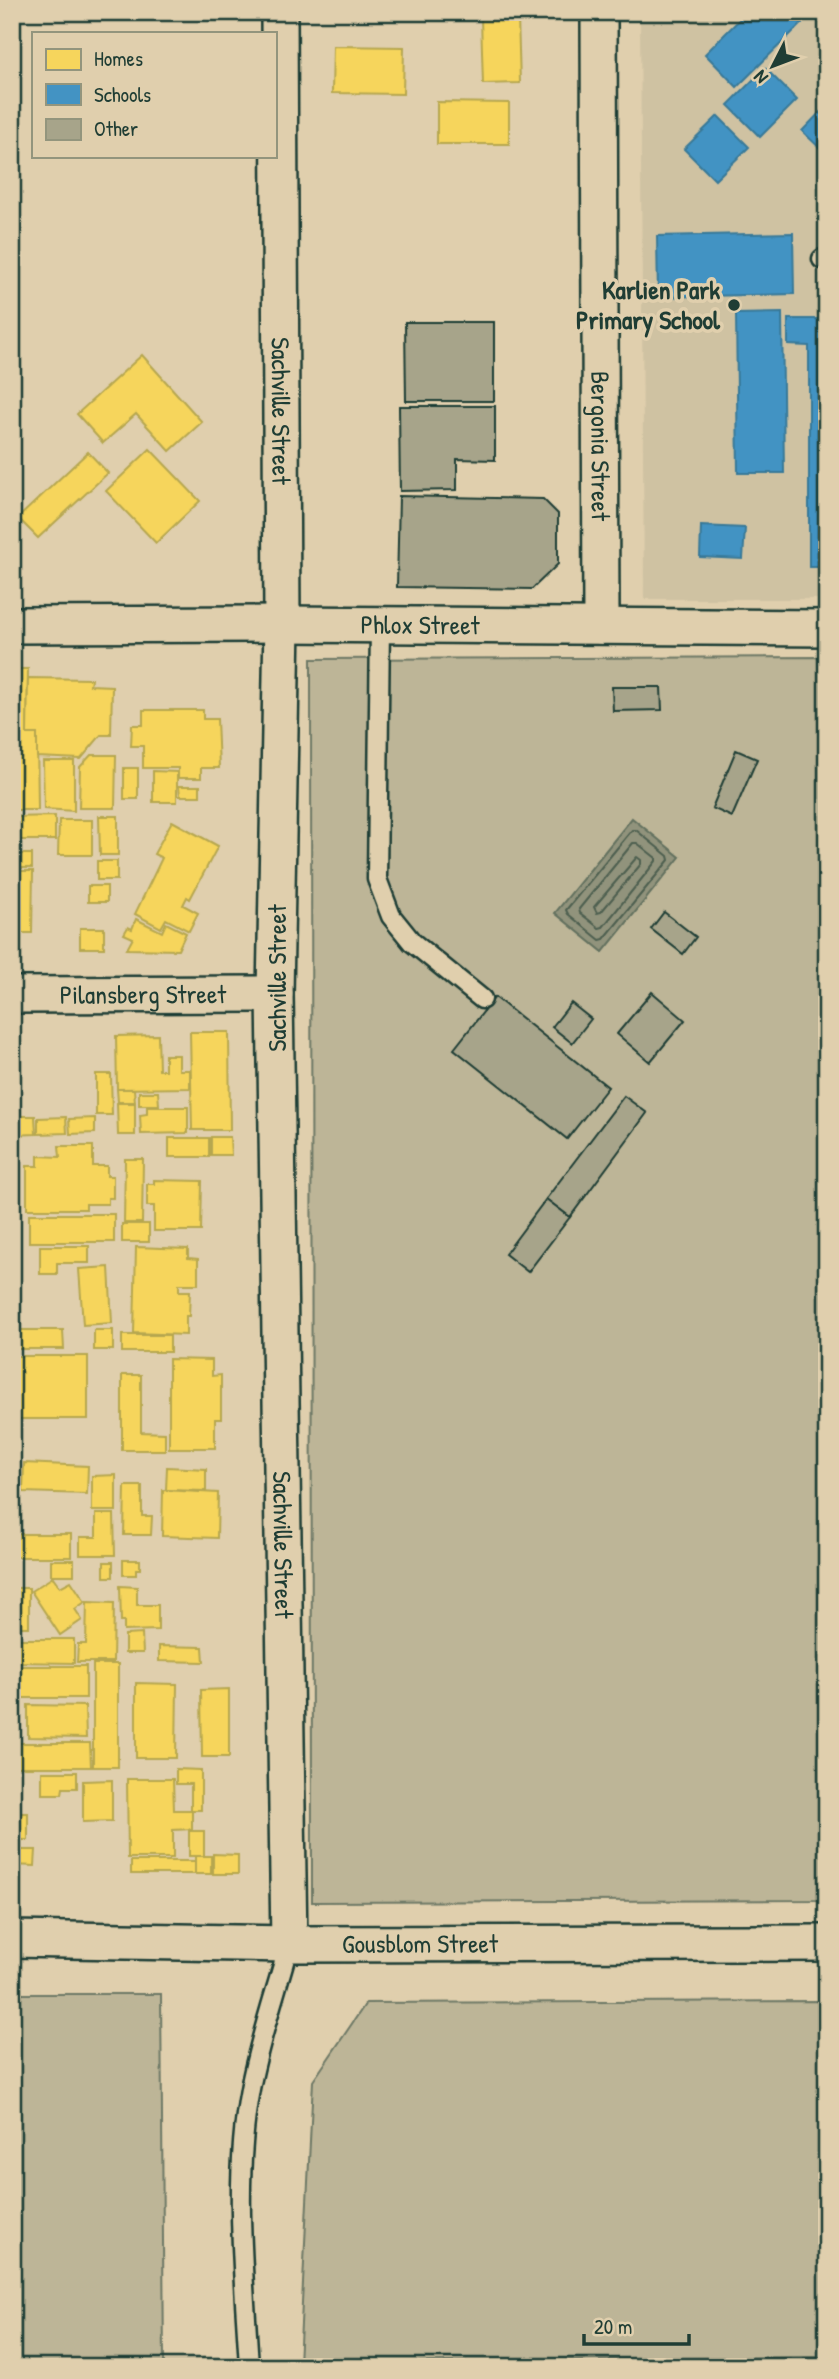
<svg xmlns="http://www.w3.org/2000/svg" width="839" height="2379" font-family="'Patrick Hand',sans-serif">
<rect width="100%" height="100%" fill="#e0cfad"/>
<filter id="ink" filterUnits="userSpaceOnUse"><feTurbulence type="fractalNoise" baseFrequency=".0143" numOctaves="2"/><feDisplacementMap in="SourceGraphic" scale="14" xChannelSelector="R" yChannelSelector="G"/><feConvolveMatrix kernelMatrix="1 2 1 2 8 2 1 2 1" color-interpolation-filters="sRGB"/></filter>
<g filter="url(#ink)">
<g fill="#cfc2a2">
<path d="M 640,12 L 827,12 L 827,599 L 644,599 Z"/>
<rect x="12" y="2357" width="815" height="10"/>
</g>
<g fill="#bdb597" stroke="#6e7966" stroke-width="2">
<path d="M 827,657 L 827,1900 L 312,1902 L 311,659 Z"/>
<path d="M 12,1994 L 161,1994 L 164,2364 L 12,2365 Z"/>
<path d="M 827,2001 L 827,2357 L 299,2364 L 313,2081 L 366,2003 Z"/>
</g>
<path fill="#91937b" stroke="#63715f" stroke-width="2" d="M 632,818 L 680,857 L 603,952 L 555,913 Z"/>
<g fill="#f6d55c" stroke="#b6a750" stroke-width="2">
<path d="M 518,17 L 520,83 L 483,84 L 481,18 Z"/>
<path d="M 333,46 L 404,47 L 403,94 L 332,93 Z"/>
<path d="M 437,102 L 509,103 L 509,144 L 437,144 Z"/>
<path d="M 142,355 L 202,422 L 170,451 L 136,414 L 103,443 L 77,414 Z"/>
<path d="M 150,449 L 200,501 L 156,543 L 106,491 Z"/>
<path d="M 88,452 L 108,473 L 38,538 L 18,518 Z"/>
<path d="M 12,669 L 28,669 L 27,734 L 37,734 L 38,810 L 12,810 Z"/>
<path d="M 28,678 L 91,679 L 90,685 L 112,686 L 111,735 L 101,735 L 81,759 L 37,757 L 37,734 L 27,734 Z"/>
<path d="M 143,710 L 203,710 L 203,719 L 217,719 L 219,768 L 201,768 L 201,778 L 178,778 L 178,768 L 143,768 L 143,746 L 131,746 L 132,725 L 143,725 Z"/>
<path d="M 91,755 L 116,755 L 115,808 L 79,808 L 80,767 Z"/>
<path d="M 43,761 L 74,761 L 74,811 L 44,809 Z"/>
<rect x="124" y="768" width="14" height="31"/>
<path d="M 153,771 L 177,772 L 177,802 L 153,802 Z"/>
<path d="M 179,786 L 200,786 L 200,796 L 180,796 Z"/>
<path d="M 55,816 L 55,840 L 12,840 L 12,817 Z"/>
<path d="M 99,816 L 118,816 L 118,855 L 100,855 Z"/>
<path d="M 59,820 L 92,820 L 92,855 L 58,855 Z"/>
<path d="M 172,821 L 218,846 L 190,899 L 187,897 L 183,905 L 198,913 L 189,931 L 166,919 L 161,928 L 135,914 L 162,858 L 154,854 Z"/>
<rect x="14" y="854" width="18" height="14"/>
<rect x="97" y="861" width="20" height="19"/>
<path d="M 14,871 L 33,871 L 32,933 L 13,933 Z"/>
<rect x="88" y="886" width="19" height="16"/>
<path d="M 136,919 L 162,932 L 166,923 L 186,933 L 178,950 L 127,949 L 133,938 L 124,934 L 128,927 L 132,929 Z"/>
<rect x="80" y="928" width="24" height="20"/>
<path d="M 190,1032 L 229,1032 L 230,1130 L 192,1130 Z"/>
<path d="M 158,1035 L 159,1070 L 165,1070 L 165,1055 L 179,1055 L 179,1070 L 190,1070 L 190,1088 L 117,1089 L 116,1036 Z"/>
<path d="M 96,1074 L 111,1074 L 112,1115 L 96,1115 Z"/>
<path d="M 117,1089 L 134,1089 L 135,1102 L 118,1102 Z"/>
<path d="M 139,1092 L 158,1092 L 159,1105 L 139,1105 Z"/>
<path d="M 117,1103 L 135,1103 L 135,1135 L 118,1135 Z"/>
<path d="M 147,1107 L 188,1107 L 188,1133 L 141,1134 L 140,1115 L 147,1114 Z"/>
<path d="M 12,1116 L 35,1116 L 36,1134 L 12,1135 Z"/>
<path d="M 66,1117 L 67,1133 L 38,1134 L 38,1118 Z"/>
<path d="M 95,1118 L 95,1133 L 70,1134 L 69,1119 Z"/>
<path d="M 211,1137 L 230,1137 L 231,1155 L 211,1155 Z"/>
<rect x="169" y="1138" width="40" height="19"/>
<path d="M 59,1146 L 93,1146 L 93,1166 L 107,1166 L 107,1176 L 113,1176 L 113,1198 L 108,1198 L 108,1204 L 86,1204 L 86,1209 L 27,1209 L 27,1166 L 38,1166 L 38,1156 L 60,1157 Z"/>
<path d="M 125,1159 L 143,1159 L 142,1223 L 124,1223 Z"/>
<path d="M 154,1180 L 202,1181 L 201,1231 L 154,1231 L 154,1206 L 147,1206 L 147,1184 L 154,1184 Z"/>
<rect x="29" y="1214" width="85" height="28"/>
<rect x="122" y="1224" width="27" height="18"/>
<path d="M 40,1246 L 89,1246 L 89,1263 L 57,1263 L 57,1274 L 40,1274 Z"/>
<path d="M 136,1247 L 188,1249 L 188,1258 L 198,1259 L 198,1284 L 179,1284 L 179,1291 L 190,1291 L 189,1316 L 186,1316 L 186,1335 L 134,1333 Z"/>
<path d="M 109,1267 L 112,1323 L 83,1325 L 79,1269 Z"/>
<path d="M 14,1330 L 63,1330 L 64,1349 L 14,1349 Z"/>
<rect x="94" y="1330" width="19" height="20"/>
<rect x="122" y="1335" width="48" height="17"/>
<rect x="12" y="1356" width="76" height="63"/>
<path d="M 169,1359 L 212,1360 L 212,1376 L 221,1375 L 221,1419 L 215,1419 L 215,1448 L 169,1448 Z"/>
<path d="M 122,1375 L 141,1375 L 141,1432 L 165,1433 L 165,1450 L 122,1450 Z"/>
<path d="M 24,1463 L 88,1466 L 87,1494 L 23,1492 Z"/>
<path d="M 167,1467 L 206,1469 L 206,1491 L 166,1490 Z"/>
<path d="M 116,1475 L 116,1511 L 92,1511 L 92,1476 Z"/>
<path d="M 125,1486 L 142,1486 L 142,1516 L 152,1516 L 151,1535 L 124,1535 Z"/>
<path d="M 163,1490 L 218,1493 L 217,1538 L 162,1536 Z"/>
<path d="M 96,1514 L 114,1514 L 115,1555 L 80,1555 L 80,1537 L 96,1537 Z"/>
<rect x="12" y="1534" width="59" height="23"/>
<rect x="51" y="1560" width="23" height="15"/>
<path d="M 123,1560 L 140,1560 L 140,1569 L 136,1569 L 136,1575 L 123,1575 Z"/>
<rect x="104" y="1562" width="9" height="15"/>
<path d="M 53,1577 L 60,1587 L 71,1581 L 85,1602 L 75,1609 L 82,1620 L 60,1635 L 31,1591 Z"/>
<path d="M 120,1586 L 137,1587 L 137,1605 L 158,1605 L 158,1630 L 124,1631 L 124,1621 L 121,1621 Z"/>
<rect x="12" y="1588" width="17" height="39"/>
<path d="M 87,1602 L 114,1603 L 113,1662 L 77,1662 L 78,1644 L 86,1644 Z"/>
<path d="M 142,1634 L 143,1653 L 125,1653 L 125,1635 Z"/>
<path d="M 12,1639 L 74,1639 L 74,1663 L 12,1662 Z"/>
<path d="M 159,1646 L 203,1647 L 204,1662 L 159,1661 Z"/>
<rect x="93" y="1664" width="25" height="103"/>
<rect x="12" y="1666" width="74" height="32"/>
<path d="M 136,1683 L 177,1684 L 176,1758 L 136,1758 Z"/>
<path d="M 229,1689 L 229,1757 L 202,1757 L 201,1690 Z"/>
<path d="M 28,1705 L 85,1706 L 86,1738 L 28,1737 Z"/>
<path d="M 12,1743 L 90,1743 L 91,1767 L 12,1767 Z"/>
<path d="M 176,1769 L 201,1770 L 201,1810 L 191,1810 L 191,1784 L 176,1784 Z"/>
<path d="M 42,1772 L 77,1772 L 77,1788 L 63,1788 L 62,1794 L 42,1794 Z"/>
<path d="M 127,1779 L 173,1779 L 174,1810 L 192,1810 L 192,1829 L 173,1830 L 173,1858 L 128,1858 Z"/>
<path d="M 112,1780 L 112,1821 L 83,1822 L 83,1781 Z"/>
<rect x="12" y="1813" width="16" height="27"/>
<rect x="189" y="1831" width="15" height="25"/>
<path d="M 12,1850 L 36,1850 L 35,1866 L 12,1865 Z"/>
<path d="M 213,1854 L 238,1855 L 238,1874 L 213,1874 Z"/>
<rect x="195" y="1856" width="16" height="18"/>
<rect x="131" y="1861" width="64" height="13"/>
</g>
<g fill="#4393c3" stroke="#387998" stroke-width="2">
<path d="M 747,12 L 802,12 L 807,18 L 737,87 L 705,54 Z"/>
<path d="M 765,68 L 797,100 L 760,137 L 728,105 Z"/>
<path d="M 827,105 L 827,155 L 802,131 Z"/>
<path d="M 718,116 L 749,147 L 715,180 L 684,149 Z"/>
<path d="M 793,233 L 794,294 L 658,297 L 657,236 Z"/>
<path d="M 782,313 L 784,473 L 738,473 L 736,314 Z"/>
<path d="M 788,319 L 827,319 L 827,567 L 809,567 L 809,346 L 788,345 Z"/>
<path d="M 701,526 L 745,528 L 743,559 L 700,557 Z"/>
</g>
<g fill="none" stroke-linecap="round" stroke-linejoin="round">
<g stroke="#4d5f50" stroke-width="2">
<path d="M 632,830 L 636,830 L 668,856 L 669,860 L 604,939 L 600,940 L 568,914 L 566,910 Z"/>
<path d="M 633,843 L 637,843 L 656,858 L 656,861 L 603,927 L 599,928 L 580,913 L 579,909 Z"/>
<path d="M 637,857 L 641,860 L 641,864 L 601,912 L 597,913 L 594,907 Z"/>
</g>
</g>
<g fill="#a7a48a" stroke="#1f3d34" stroke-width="2">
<path d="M 405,322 L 494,322 L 494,401 L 406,401 Z"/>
<path d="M 399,406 L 495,406 L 495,460 L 457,459 L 457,490 L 400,491 Z"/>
<path d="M 399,496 L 543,499 L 558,514 L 558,564 L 532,589 L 397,587 Z"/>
<path d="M 612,687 L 661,687 L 662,710 L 613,711 Z"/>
<path d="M 736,750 L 757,759 L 732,817 L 712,808 Z"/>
<path d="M 664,912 L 696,937 L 683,954 L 651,929 Z"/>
<path d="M 652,992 L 685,1020 L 650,1062 L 617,1034 Z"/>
<path d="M 495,997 L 608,1087 L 567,1139 L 454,1049 Z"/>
<path d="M 571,1003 L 591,1019 L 572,1043 L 552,1027 Z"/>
<path d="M 624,1096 L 647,1113 L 570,1217 L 546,1199 Z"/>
<path d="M 546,1199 L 570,1217 L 528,1272 L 505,1254 Z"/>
</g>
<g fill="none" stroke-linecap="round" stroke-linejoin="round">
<g stroke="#1f3d34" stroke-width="23">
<g id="lane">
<path d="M 822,259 L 827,260"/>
<path d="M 380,625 L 377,879 L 391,916 L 412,942 L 482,999"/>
<path d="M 249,2367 C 244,2275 233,2180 250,2089 C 259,2040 276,1992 289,1944"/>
</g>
</g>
<g stroke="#1f3d34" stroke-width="40">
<g id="street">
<path id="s1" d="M 279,12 L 282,624 L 275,994 L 289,1944"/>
<path id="s2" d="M 599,12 L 601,626"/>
<path id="s3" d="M 12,625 L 282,624 L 827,628"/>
<path id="s4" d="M 12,995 L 275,994"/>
<path id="s5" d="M 12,1939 L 289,1944 L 827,1943"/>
</g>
</g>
<use href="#lane" stroke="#e0cfad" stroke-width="18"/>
<use href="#street" stroke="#e0cfad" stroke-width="35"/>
</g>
</g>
<circle fill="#1f3d34" stroke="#e0cfad" stroke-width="2.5" cx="734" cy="305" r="7"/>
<g text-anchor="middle" stroke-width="7" stroke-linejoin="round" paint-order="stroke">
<g font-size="26" font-weight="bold" fill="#1f3d34" stroke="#e0cfad" text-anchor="end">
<text x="720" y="299">Karlien Park<tspan x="720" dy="30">Primary School</tspan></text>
</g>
<g font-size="26" fill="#1f3d34" stroke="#e0cfad">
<text dy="9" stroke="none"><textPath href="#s1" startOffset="399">Sachville Street</textPath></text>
<text dy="9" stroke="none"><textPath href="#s2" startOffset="434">Bergonia Street</textPath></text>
<text dy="9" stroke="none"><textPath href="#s3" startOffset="408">Phlox Street</textPath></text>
<text transform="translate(277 978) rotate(-90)" y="9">Sachville Street</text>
<text dy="9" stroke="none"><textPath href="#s4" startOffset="131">Pilansberg Street</textPath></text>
<text dy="9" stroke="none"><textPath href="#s1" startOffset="1533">Sachville Street</textPath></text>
<text dy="9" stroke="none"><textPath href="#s5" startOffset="408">Gousblom Street</textPath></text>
</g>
</g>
<rect width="839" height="2379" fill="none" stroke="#e0cfad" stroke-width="42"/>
<rect x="21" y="21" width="797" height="2337" fill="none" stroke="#1f3d34" stroke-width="2.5" filter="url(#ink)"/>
<rect x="32" y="32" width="245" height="126" fill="#e0cfad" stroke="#93957d" stroke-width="2"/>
<rect x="46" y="49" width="35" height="21" fill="#f6d55c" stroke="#93957d" stroke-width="2"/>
<text x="94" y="66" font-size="21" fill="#1f3d34">Homes</text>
<rect x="46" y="84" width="35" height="21" fill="#4393c3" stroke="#93957d" stroke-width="2"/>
<text x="94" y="102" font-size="21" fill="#1f3d34">Schools</text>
<rect x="46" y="119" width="35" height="21" fill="#a7a48a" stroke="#93957d" stroke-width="2"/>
<text x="94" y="136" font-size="21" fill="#1f3d34">Other</text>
<g transform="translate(773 66) rotate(228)" stroke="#e0cfad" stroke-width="5" paint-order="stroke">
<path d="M0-5L12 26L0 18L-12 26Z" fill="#1f3d34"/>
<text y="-10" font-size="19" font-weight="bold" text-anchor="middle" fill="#1f3d34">N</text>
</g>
<path d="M584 2334v10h105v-10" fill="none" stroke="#1f3d34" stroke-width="3.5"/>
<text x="594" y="2334" font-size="21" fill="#1f3d34" stroke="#e0cfad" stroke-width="5" paint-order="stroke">20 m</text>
</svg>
